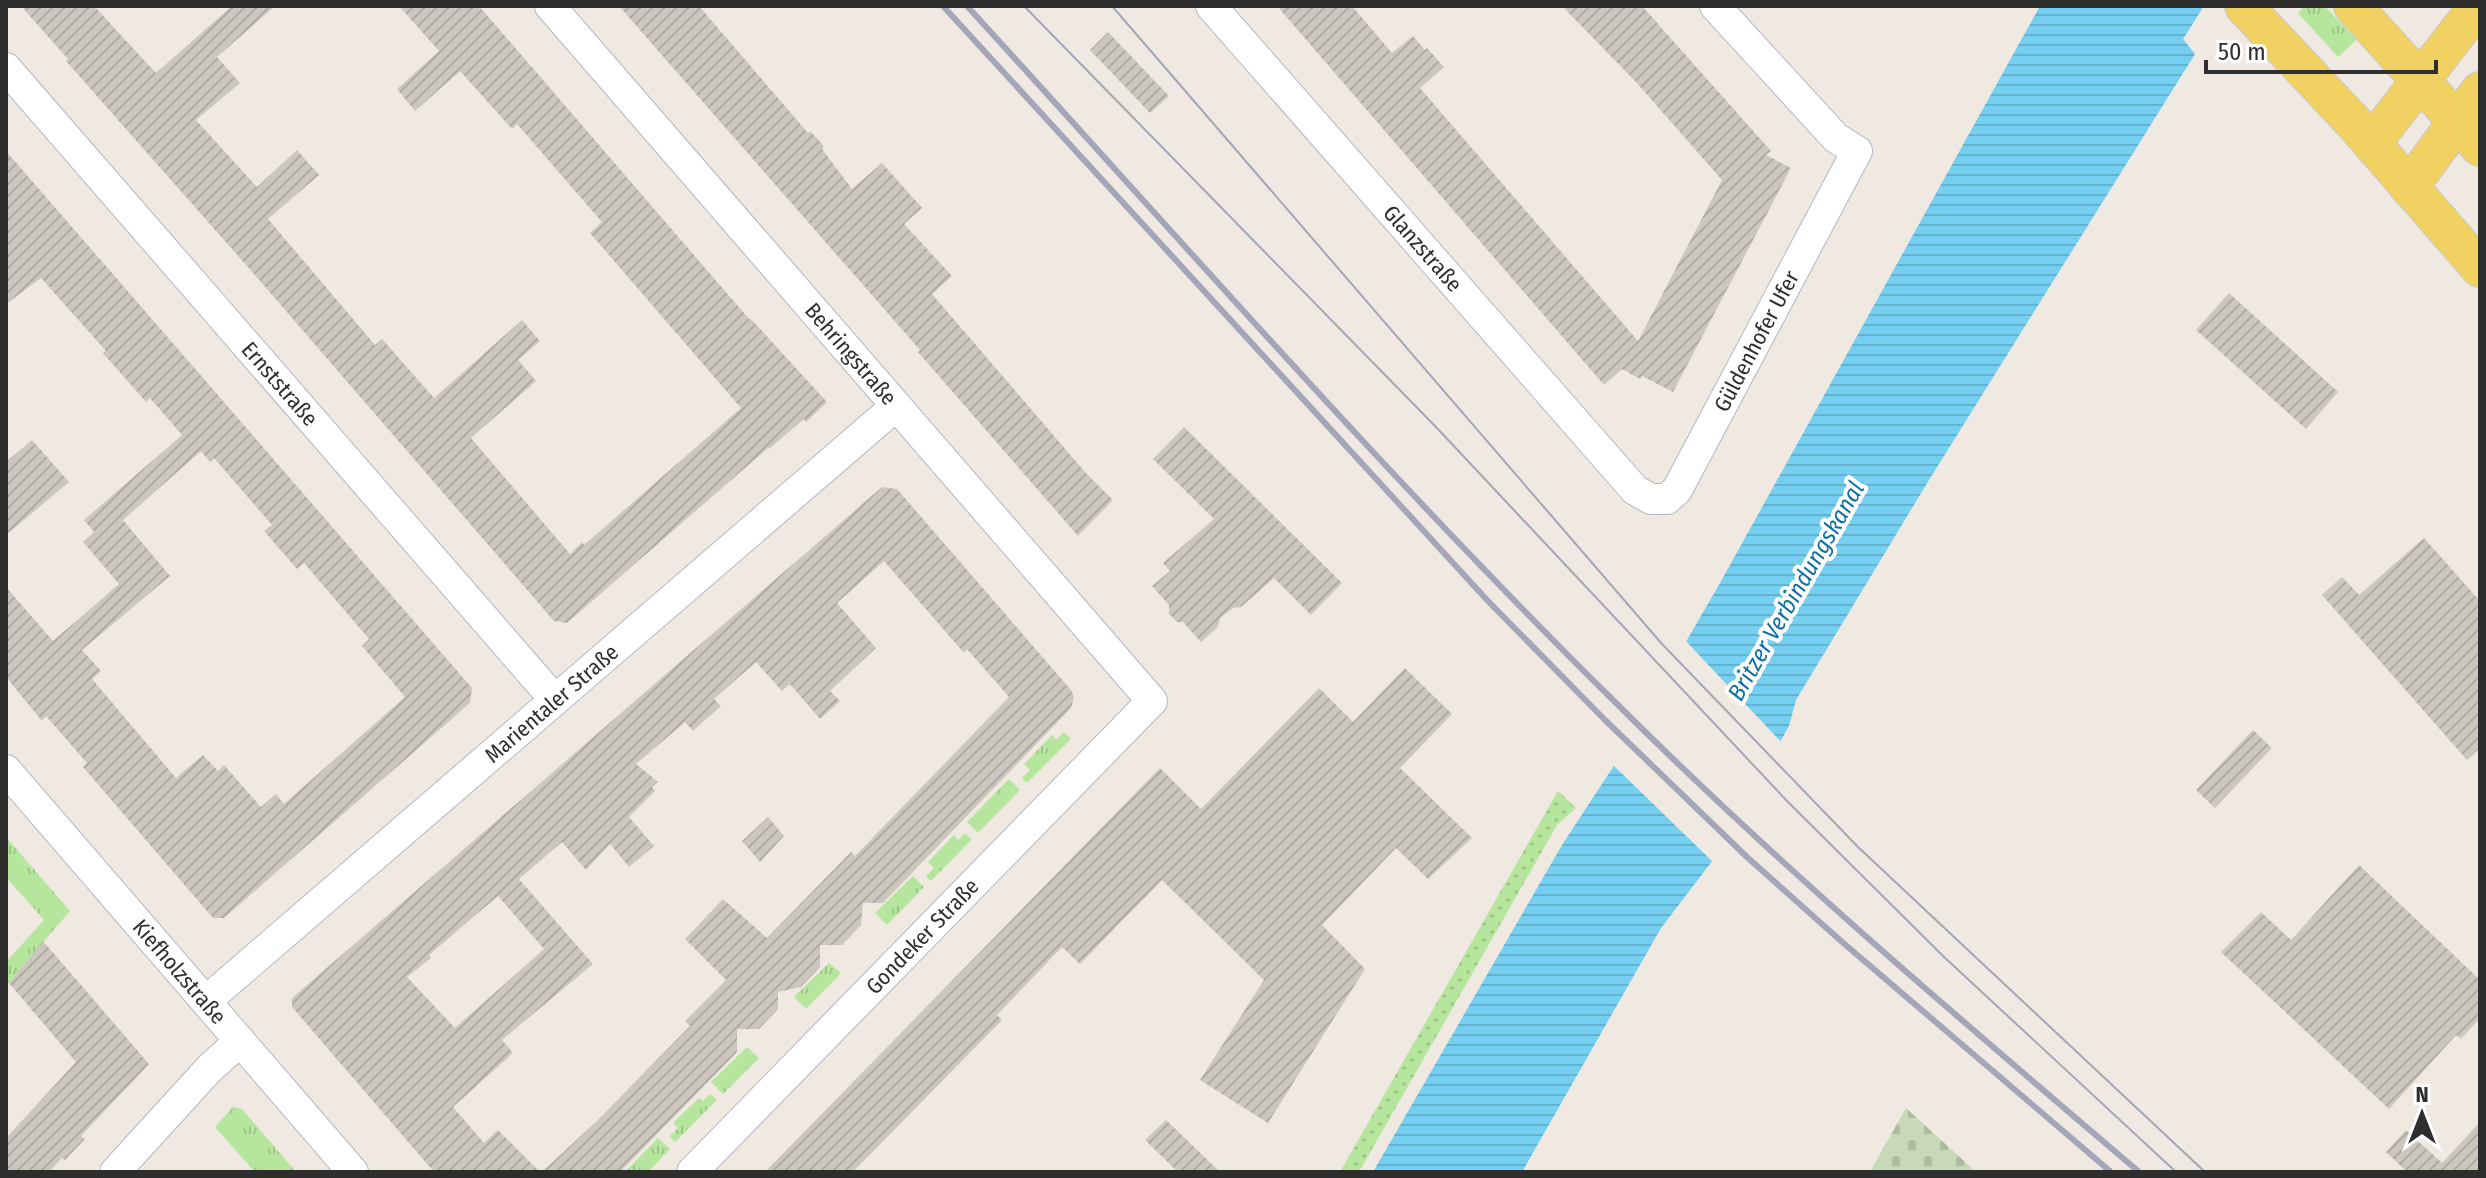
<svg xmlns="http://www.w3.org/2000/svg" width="2486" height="1178" font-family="'Fira Sans Condensed',sans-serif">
<defs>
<pattern id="grass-tufts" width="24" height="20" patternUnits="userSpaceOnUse" patternTransform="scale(2)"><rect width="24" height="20" fill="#b6e59e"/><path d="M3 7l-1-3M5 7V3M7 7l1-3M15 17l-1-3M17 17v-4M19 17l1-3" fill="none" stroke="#9dc588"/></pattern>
<pattern id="cemetery-stones" width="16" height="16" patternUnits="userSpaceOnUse" patternTransform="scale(2)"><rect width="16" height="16" fill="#c8d9b8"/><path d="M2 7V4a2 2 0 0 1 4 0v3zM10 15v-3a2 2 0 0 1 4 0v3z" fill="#acbb9e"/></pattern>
<pattern id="park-dots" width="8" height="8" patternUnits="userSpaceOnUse" patternTransform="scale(2)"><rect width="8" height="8" fill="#b6e59e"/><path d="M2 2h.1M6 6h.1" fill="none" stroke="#9dc588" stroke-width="1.8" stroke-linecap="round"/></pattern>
<pattern id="water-rules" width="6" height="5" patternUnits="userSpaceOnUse" patternTransform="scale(2)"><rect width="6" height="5" fill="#75cff0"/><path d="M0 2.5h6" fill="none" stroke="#66b2ce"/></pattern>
<pattern id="building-hatch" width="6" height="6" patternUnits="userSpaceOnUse" patternTransform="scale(2)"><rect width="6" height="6" fill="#cbc7bf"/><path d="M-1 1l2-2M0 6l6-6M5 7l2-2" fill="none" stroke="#afaba4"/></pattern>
</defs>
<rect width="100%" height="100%" fill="#efe9e1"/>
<g fill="url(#grass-tufts)">
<path d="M 2305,6 L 2325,6 L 2356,40 L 2338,57 L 2298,13 Z"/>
<path d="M 1064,732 L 1071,739 L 1027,783 L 1022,778 L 1030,770 L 1024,764 L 1052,735 L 1056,740 Z"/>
<path d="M 1009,779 L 1020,790 L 978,833 L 967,822 Z"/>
<path d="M 965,833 L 972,839 L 931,881 L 926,877 L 934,868 L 928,862 L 954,835 L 958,840 Z"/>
<path d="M 6,837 L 70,911 L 6,986 L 6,962 L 44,920 L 6,877 Z"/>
<path d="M 913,876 L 924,887 L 887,925 L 875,913 Z"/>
<path d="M 829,963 L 841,973 L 806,1009 L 794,997 Z"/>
<path d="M 747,1047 L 759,1058 L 723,1094 L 711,1082 Z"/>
<path d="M 710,1094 L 717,1100 L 675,1142 L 670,1136 L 678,1128 L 673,1123 L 699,1098 L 703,1101 Z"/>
<path d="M 233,1107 L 242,1109 L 296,1172 L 255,1172 L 215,1127 Z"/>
<path d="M 658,1138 L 670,1149 L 648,1172 L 625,1172 Z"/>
</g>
<path fill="url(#cemetery-stones)" d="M 1906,1108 L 1976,1172 L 1870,1172 Z"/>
<path fill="url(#park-dots)" d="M 1558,791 L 1576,808 L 1557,825 L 1359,1172 L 1340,1172 Z"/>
<path fill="url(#water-rules)" d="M 2040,6 L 2204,6 L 2183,39 L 2195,54 L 1929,480 L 1796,700 L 1789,726 L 1713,860 L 1661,928 L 1522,1172 L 1373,1172 L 1562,845 L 1617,761 L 1720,583 Z"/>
<path fill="#efe9e1" d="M 1682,637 L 1783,744 L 1715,864 L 1611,763 Z"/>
<g fill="url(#building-hatch)" fill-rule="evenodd">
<path d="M 21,6 L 94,6 L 156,73 L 232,6 L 275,6 L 217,57 L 240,83 L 196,120 L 257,187 L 297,150 L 319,175 L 268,219 L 375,345 L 382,339 L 434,398 L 522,320 L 540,341 L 518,360 L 536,381 L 471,438 L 570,554 L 582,542 L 584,545 L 741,408 L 590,233 L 602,222 L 517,124 L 512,129 L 460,71 L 415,111 L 397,89 L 439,51 L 399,6 L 479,6 L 750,320 L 751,319 L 827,402 L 806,422 L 804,419 L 769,449 L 768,448 L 567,623 L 554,621 L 254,274 L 66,61 L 68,59 Z"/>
<path d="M 619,6 L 699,6 L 808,133 L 810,131 L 824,146 L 822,149 L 852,189 L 882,163 L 922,208 L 904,224 L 952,276 L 932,294 L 1085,472 L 1113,500 L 1078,536 L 918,352 L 920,350 Z"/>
<path d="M 1277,6 L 1352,6 L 1392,53 L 1413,36 L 1425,50 L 1427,48 L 1444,67 L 1420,88 L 1638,341 L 1722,180 L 1635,81 L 1562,6 L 1642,6 L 1771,151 L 1766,155 L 1791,168 L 1673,392 L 1642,376 L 1640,379 L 1622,369 L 1604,385 Z"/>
<path d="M 1108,32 L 1169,96 L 1150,113 L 1090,50 Z"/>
<path d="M 6,151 L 472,688 L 470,703 L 224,918 L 213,918 L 83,767 L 87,763 L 46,716 L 42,721 L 6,677 L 6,587 L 53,641 L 119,584 L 83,542 L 94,532 L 84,520 L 182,435 L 150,398 L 146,402 L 103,353 L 106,351 L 41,278 L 6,304 ZM 201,451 L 210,462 L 214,458 L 272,525 L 264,531 L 297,569 L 304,563 L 369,639 L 362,646 L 405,697 L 284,804 L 276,794 L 261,807 L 224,765 L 218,771 L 203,755 L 176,778 L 92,679 L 101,671 L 82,650 L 170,576 L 123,520 Z"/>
<path d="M 2229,293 L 2338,392 L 2306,429 L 2196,330 Z"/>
<path d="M 1184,427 L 1342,583 L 1311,615 L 1274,578 L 1241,607 L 1233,608 L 1220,618 L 1218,627 L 1201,642 L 1183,622 L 1177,622 L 1169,614 L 1169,605 L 1152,586 L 1170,571 L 1163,563 L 1214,519 L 1153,459 Z"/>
<path d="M 32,440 L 69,482 L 6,535 L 6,462 Z"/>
<path d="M 882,487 L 897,489 L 1071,690 L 1074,697 L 1071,708 L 883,903 L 863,903 L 861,925 L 842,945 L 820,945 L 820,967 L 801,987 L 778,992 L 778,1009 L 759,1029 L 737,1029 L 737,1052 L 620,1172 L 542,1172 L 598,1120 L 690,1026 L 685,1021 L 726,980 L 685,939 L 723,899 L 767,938 L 851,852 L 855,856 L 1009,697 L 967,649 L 964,653 L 884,561 L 837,603 L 876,648 L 830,691 L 840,701 L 820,719 L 790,684 L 782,691 L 756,662 L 714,699 L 721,706 L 693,731 L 685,722 L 636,764 L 658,782 L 652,787 L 655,791 L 629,817 L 654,846 L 629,867 L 610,844 L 586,870 L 562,842 L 519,879 L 593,964 L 502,1040 L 513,1053 L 453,1107 L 484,1143 L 498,1130 L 540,1172 L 434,1172 L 292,1007 L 292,998 ZM 498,896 L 544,949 L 455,1028 L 407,977 L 431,958 L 429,955 Z"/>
<path d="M 2424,538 L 2480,601 L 2480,748 L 2467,760 L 2322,595 L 2342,577 L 2359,595 Z"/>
<path d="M 1405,668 L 1452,714 L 1400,768 L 1472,838 L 1428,879 L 1396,848 L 1322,925 L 1365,969 L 1268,1123 L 1200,1080 L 1264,980 L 1162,880 L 1080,964 L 1062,947 L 997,1015 L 1002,1020 L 853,1172 L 765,1172 L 1160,768 L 1201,809 L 1319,688 L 1353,722 Z"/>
<path d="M 2253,730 L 2272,748 L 2215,808 L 2196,790 Z"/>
<path d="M 768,817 L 784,836 L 760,862 L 742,841 Z"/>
<path d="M 2359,865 L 2480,980 L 2480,1018 L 2461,1039 L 2456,1035 L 2389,1109 L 2221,952 L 2261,912 L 2291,940 Z"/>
<path d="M 43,941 L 149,1064 L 81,1136 L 85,1139 L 65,1160 L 62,1158 L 49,1172 L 6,1172 L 6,1138 L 76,1062 L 9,983 Z"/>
<path d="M 1166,1120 L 1220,1172 L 1178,1172 L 1145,1140 Z"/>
<path d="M 2480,1122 L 2480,1172 L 2407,1172 L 2386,1152 L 2406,1130 L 2442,1163 Z"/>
</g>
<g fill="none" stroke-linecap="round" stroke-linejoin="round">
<g stroke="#b4b7c1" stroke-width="32">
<g id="minor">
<path id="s1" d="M 550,6 L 1152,701 L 692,1172"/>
<path id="s2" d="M 1211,6 L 1635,490 L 1651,499 L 1667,499 L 1677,490 L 1857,151 L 1836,138 L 1715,6"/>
<path id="s3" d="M 6,68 L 555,700"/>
<path id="s4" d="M 6,770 L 353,1172"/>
<path id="s5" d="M 206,1001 L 896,406"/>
<path d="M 115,1172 L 210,1068 L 240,1041"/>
</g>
</g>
<g stroke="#c9c9c9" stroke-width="40">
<g id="major">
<path d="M 2244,6 L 2355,124 L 2480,268"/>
<path d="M 2353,6 L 2480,147"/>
<path d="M 2372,143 L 2478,6"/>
<path d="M 2409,187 L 2480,91"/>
</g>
</g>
<use href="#minor" stroke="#fff" stroke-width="30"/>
<use href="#major" stroke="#f2d163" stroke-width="38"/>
<g stroke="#a3a6b8" stroke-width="2">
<path d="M 1024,6 L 1435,426 L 1787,801 L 1943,956 L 2176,1172"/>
<path d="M 1112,6 L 1662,644 L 1858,847 L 2205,1172"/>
</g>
<g stroke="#a3a6b8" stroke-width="6">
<path d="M 943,6 L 1487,600 L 1605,720 L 1748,858 L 1841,941 L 2111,1172"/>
<path d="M 967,6 C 1180,239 1388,478 1613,700 C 1780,867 1960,1019 2139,1172"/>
</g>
</g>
<g text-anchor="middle" stroke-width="8" stroke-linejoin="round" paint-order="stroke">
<g font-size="22" fill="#2e2e2e" stroke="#fff">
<text dy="8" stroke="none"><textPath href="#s2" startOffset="322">Glanzstraße</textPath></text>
<text dy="8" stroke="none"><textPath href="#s2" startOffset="860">Güldenhofer Ufer</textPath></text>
<text dy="8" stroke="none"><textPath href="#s1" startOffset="460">Behringstraße</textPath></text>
<text dy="8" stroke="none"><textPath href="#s3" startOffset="418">Ernststraße</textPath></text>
<text dy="8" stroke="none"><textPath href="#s5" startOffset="456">Marientaler Straße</textPath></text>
<text transform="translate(922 936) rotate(-46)" y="8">Gondeker Straße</text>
<text dy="8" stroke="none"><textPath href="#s4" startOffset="266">Kiefholzstraße</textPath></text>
</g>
<g font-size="24" font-style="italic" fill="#0d6fa3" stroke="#fff">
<text transform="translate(1796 591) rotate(-60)" y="8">Britzer Verbindungskanal</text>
</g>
</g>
<rect width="2486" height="1178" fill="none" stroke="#2e2e2e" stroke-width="16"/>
<g transform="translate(2422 1114)" stroke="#ffffff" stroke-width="6" paint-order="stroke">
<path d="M0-6L14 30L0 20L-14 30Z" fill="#2e2e2e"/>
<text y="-12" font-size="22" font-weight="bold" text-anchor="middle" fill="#2e2e2e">N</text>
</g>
<path d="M2206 60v12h230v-12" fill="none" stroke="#2e2e2e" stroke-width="4"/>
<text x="2218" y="60" font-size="24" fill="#2e2e2e" stroke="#ffffff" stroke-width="6" paint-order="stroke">50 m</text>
</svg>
